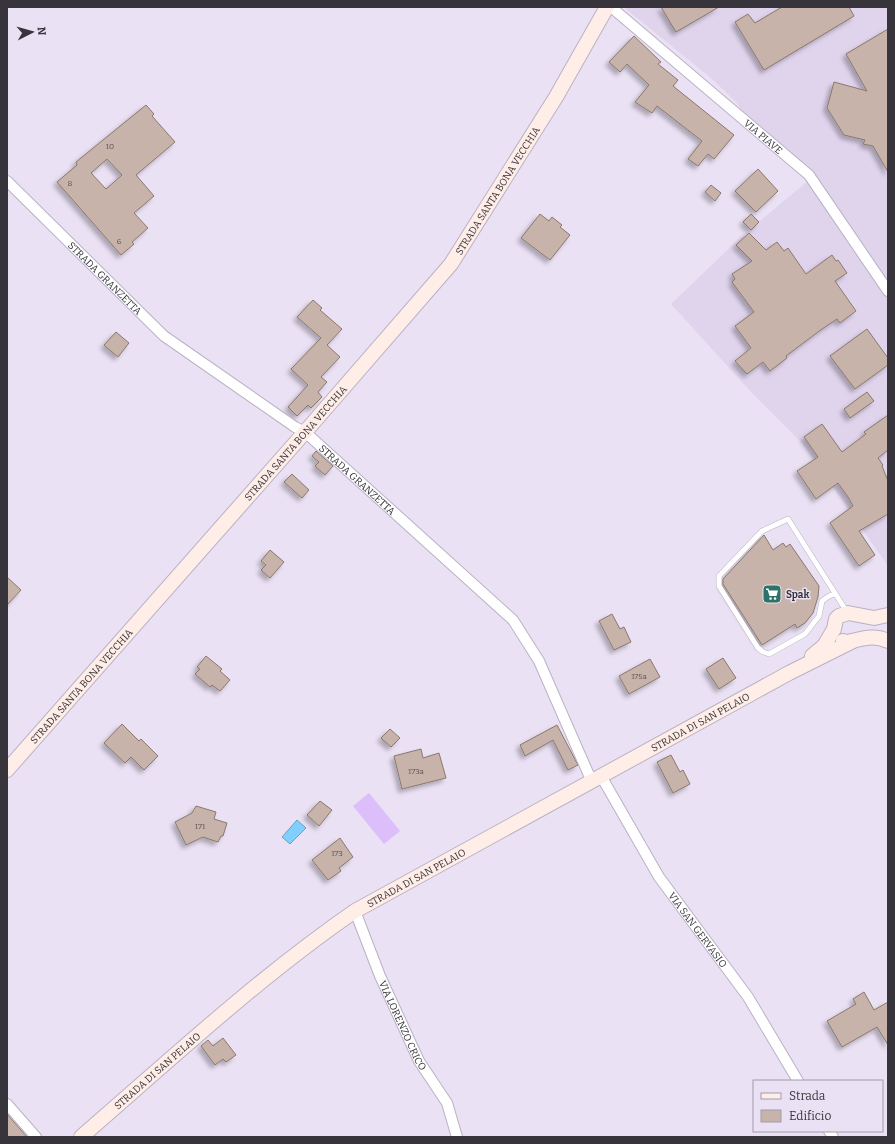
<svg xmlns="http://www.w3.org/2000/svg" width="895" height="1144" font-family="Bitter,serif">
<defs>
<filter id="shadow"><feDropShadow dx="-3.5" dy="3.5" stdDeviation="2" flood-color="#0004"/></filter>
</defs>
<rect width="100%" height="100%" fill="#eae1f4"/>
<path fill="#e0d4ed" d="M 626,7 L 888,7 L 888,566 L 802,443 L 751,392 L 671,304 L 742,236 L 815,175 L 787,149 L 743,114 L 737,103 L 712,79 L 626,9 Z"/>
<path fill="#dbbefa" d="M 369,793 L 400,831 L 384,844 L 353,806 Z"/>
<path fill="#81cffe" stroke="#6ba0c4" d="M 297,820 L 306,828 L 290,844 L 282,837 Z"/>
<g fill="#c7b3a9" stroke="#8a786e" fill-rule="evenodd" filter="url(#shadow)">
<path d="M 661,7 L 719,7 L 676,32 Z"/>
<path d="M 782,7 L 849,7 L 854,16 L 764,70 L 735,22 L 748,14 L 755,23 Z"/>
<path d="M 888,29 L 888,172 L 873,146 L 863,144 L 865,140 L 844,135 L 827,108 L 834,82 L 867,91 L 846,54 Z"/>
<path d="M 634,36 L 661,62 L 658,64 L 678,80 L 673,86 L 734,135 L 714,159 L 708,154 L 698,166 L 688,159 L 702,141 L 657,106 L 652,113 L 635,102 L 649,85 L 627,64 L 620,72 L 609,62 Z"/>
<path d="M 146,105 L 154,114 L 152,116 L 175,142 L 136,175 L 154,196 L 134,213 L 148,228 L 132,242 L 134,244 L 121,255 L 57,182 L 77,165 L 76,162 ZM 107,159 L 122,175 L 106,189 L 91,173 Z"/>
<path d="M 758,169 L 778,191 L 756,212 L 735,191 Z"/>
<path d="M 711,185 L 721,193 L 715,201 L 705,192 Z"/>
<path d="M 540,214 L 549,221 L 552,217 L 562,225 L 560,227 L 570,235 L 550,260 L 521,238 Z"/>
<path d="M 751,214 L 759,222 L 751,230 L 743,222 Z"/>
<path d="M 749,233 L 766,250 L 777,242 L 784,251 L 788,248 L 806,274 L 832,255 L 836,261 L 838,260 L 847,273 L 835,281 L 856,311 L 840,323 L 837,319 L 822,329 L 786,356 L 787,358 L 770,371 L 763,362 L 747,374 L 735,361 L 751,348 L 735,326 L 754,312 L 732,282 L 735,279 L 732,274 L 752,261 L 736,245 Z"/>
<path d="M 313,300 L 322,308 L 320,310 L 342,329 L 327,345 L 340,357 L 321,377 L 327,382 L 318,392 L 322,397 L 311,408 L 308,405 L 297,416 L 288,407 L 308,385 L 291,369 L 321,338 L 297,317 Z"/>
<path d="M 867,329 L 888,358 L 888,365 L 855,389 L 830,356 Z"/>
<path d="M 116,332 L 129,343 L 118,357 L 104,345 Z"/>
<path d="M 867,392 L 874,401 L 850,418 L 844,409 Z"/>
<path d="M 888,415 L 888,450 L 878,458 L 883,465 L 882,466 L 888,481 L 888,514 L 859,531 L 875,555 L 859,566 L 830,523 L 853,506 L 848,497 L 838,483 L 816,499 L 797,471 L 818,457 L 804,437 L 822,424 L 842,452 L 866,434 L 864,432 Z"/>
<path d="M 316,451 L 333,466 L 325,475 L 315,466 L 319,462 L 312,456 Z"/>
<path d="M 292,474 L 309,490 L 302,498 L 284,482 Z"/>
<path d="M 764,535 L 773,550 L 783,543 L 786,547 L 790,544 L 819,586 L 818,597 L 813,613 L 805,623 L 797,628 L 795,624 L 762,645 L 723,584 L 723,579 Z"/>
<path d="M 270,550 L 284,562 L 270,578 L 261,570 L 266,565 L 261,561 Z"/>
<path d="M 7,577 L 21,590 L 7,605 Z"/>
<path d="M 612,614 L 620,629 L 624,627 L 631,642 L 614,650 L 599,621 Z"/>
<path d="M 206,656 L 222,669 L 220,671 L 230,680 L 220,691 L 212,685 L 210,687 L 195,674 L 200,669 L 197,667 Z"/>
<path d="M 723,658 L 736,678 L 719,689 L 706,669 Z"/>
<path d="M 650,659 L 660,677 L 629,694 L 619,676 Z"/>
<path d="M 122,724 L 139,741 L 141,739 L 158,756 L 144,770 L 131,757 L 125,763 L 104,743 Z"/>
<path d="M 557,725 L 578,765 L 568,770 L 553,740 L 525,756 L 520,745 Z"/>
<path d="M 390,729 L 400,738 L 391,747 L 381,738 Z"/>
<path d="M 421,749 L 423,758 L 439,753 L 446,778 L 402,789 L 394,756 Z"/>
<path d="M 671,755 L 680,772 L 683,770 L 690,784 L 673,793 L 657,762 Z"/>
<path d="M 320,801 L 332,810 L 319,826 L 307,815 Z"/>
<path d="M 196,806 L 216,812 L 214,819 L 227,823 L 223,836 L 221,836 L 218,842 L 203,837 L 186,845 L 175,822 L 192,813 Z"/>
<path d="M 340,838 L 353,857 L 339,868 L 341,871 L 328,880 L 312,860 Z"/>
<path d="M 864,992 L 874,1010 L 888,1002 L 888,1045 L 877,1027 L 842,1047 L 827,1021 L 856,1004 L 853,999 Z"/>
<path d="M 223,1038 L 236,1055 L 226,1062 L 223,1059 L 215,1065 L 201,1046 L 208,1040 L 213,1046 Z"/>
<path d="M 7,1114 L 27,1137 L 7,1137 Z"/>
</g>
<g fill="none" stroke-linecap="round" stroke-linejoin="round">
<g stroke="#bab1c3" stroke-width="6">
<path id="lane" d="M 835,594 L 829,596 L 822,601 L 819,616 L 805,634 L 769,654 L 763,652 L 758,648 L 719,586 L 719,576 L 762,531 L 788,519 L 847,612"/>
</g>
<g stroke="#bab1c3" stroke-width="12">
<g id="street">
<path id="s1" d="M 611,7 L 809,175 L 888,291"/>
<path id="s2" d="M 7,181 L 164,336 L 295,427 L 305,432 L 513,620 L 539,661 L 592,782"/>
<path id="s3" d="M 601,776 L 659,877 L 748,997 L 798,1081"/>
<path id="s4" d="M 355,911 L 380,976 L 419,1061 L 447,1103 L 457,1137"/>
<path d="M 7,1104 L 36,1137"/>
<path d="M 829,1131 L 833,1137"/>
</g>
</g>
<g stroke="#bab1c3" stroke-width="16">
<g id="secondary">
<path d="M 843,641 L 847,642 C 862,639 873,634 888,641"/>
<path d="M 812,656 L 824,646 L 834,629 L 836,619 L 839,616 L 848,613 L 874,618 L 888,615"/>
<path id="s5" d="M 7,770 L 305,432 L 451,264 L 556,97 L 607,7"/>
<path id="s6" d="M 81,1137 C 170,1060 258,978 355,911 L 789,673 L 853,641"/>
</g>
</g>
<use href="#lane" stroke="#fff" stroke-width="5"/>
<use href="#street" stroke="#fff" stroke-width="10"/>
<use href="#secondary" stroke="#ffeee8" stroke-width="14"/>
</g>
<defs>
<g id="supermarket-square" transform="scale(1)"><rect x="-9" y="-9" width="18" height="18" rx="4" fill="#2d7267" stroke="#eae1f4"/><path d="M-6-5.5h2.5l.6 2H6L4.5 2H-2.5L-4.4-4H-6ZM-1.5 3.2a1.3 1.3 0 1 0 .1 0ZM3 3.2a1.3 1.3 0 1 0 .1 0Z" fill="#fff"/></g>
</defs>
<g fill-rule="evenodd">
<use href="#supermarket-square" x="772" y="594"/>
</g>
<g text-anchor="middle" stroke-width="3" stroke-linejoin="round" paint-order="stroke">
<g font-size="8" fill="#5b5456">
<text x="110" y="149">10</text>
<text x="70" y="186">8</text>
<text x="119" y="244">6</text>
<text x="639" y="679">175a</text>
<text x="416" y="774">173a</text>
<text x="200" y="829">171</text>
<text x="337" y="856">173</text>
</g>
<g font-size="10" fill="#37343b" stroke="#eae1f4">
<text dy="4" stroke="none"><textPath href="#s1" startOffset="200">VIA PIAVE</textPath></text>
<text dy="4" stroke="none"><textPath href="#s5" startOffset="760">STRADA SANTA BONA VECCHIA</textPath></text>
<text dy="4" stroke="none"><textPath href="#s2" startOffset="138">STRADA GRANZETTA</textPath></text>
<text dy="4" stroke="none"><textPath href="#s5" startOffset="436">STRADA SANTA BONA VECCHIA</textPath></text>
<text dy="4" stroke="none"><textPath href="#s2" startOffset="462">STRADA GRANZETTA</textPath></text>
<text dy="4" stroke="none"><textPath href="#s5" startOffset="112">STRADA SANTA BONA VECCHIA</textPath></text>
<text dy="4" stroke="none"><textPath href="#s6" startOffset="749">STRADA DI SAN PELAIO</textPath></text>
<text dy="4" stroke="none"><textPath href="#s6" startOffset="425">STRADA DI SAN PELAIO</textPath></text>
<text dy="4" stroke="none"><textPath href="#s3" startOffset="182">VIA SAN GERVASIO</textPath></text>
<text dy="4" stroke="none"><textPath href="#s4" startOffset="124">VIA LORENZO CRICO</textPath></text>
<text dy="4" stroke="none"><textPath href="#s6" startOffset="101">STRADA DI SAN PELAIO</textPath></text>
</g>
<g font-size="10" font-weight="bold" fill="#37343b" stroke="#eae1f4" text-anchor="start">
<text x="786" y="598">Spak</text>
</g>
</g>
<rect width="895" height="1144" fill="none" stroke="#37343b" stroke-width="16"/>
<rect x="753" y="1080" width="130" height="52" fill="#eae1f4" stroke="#a29caa"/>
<rect x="761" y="1093" width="20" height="6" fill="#ffeee8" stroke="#a29caa"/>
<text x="789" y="1100" font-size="12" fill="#37343b">Strada</text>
<rect x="761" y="1110" width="20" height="12" fill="#c7b3a9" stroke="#a29caa"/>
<text x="789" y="1120" font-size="12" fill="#37343b">Edificio</text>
<g transform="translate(32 32) rotate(84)" stroke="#eae1f4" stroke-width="3" paint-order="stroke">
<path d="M0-3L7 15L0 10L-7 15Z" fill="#37343b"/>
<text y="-6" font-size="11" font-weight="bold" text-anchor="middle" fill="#37343b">N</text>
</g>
</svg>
